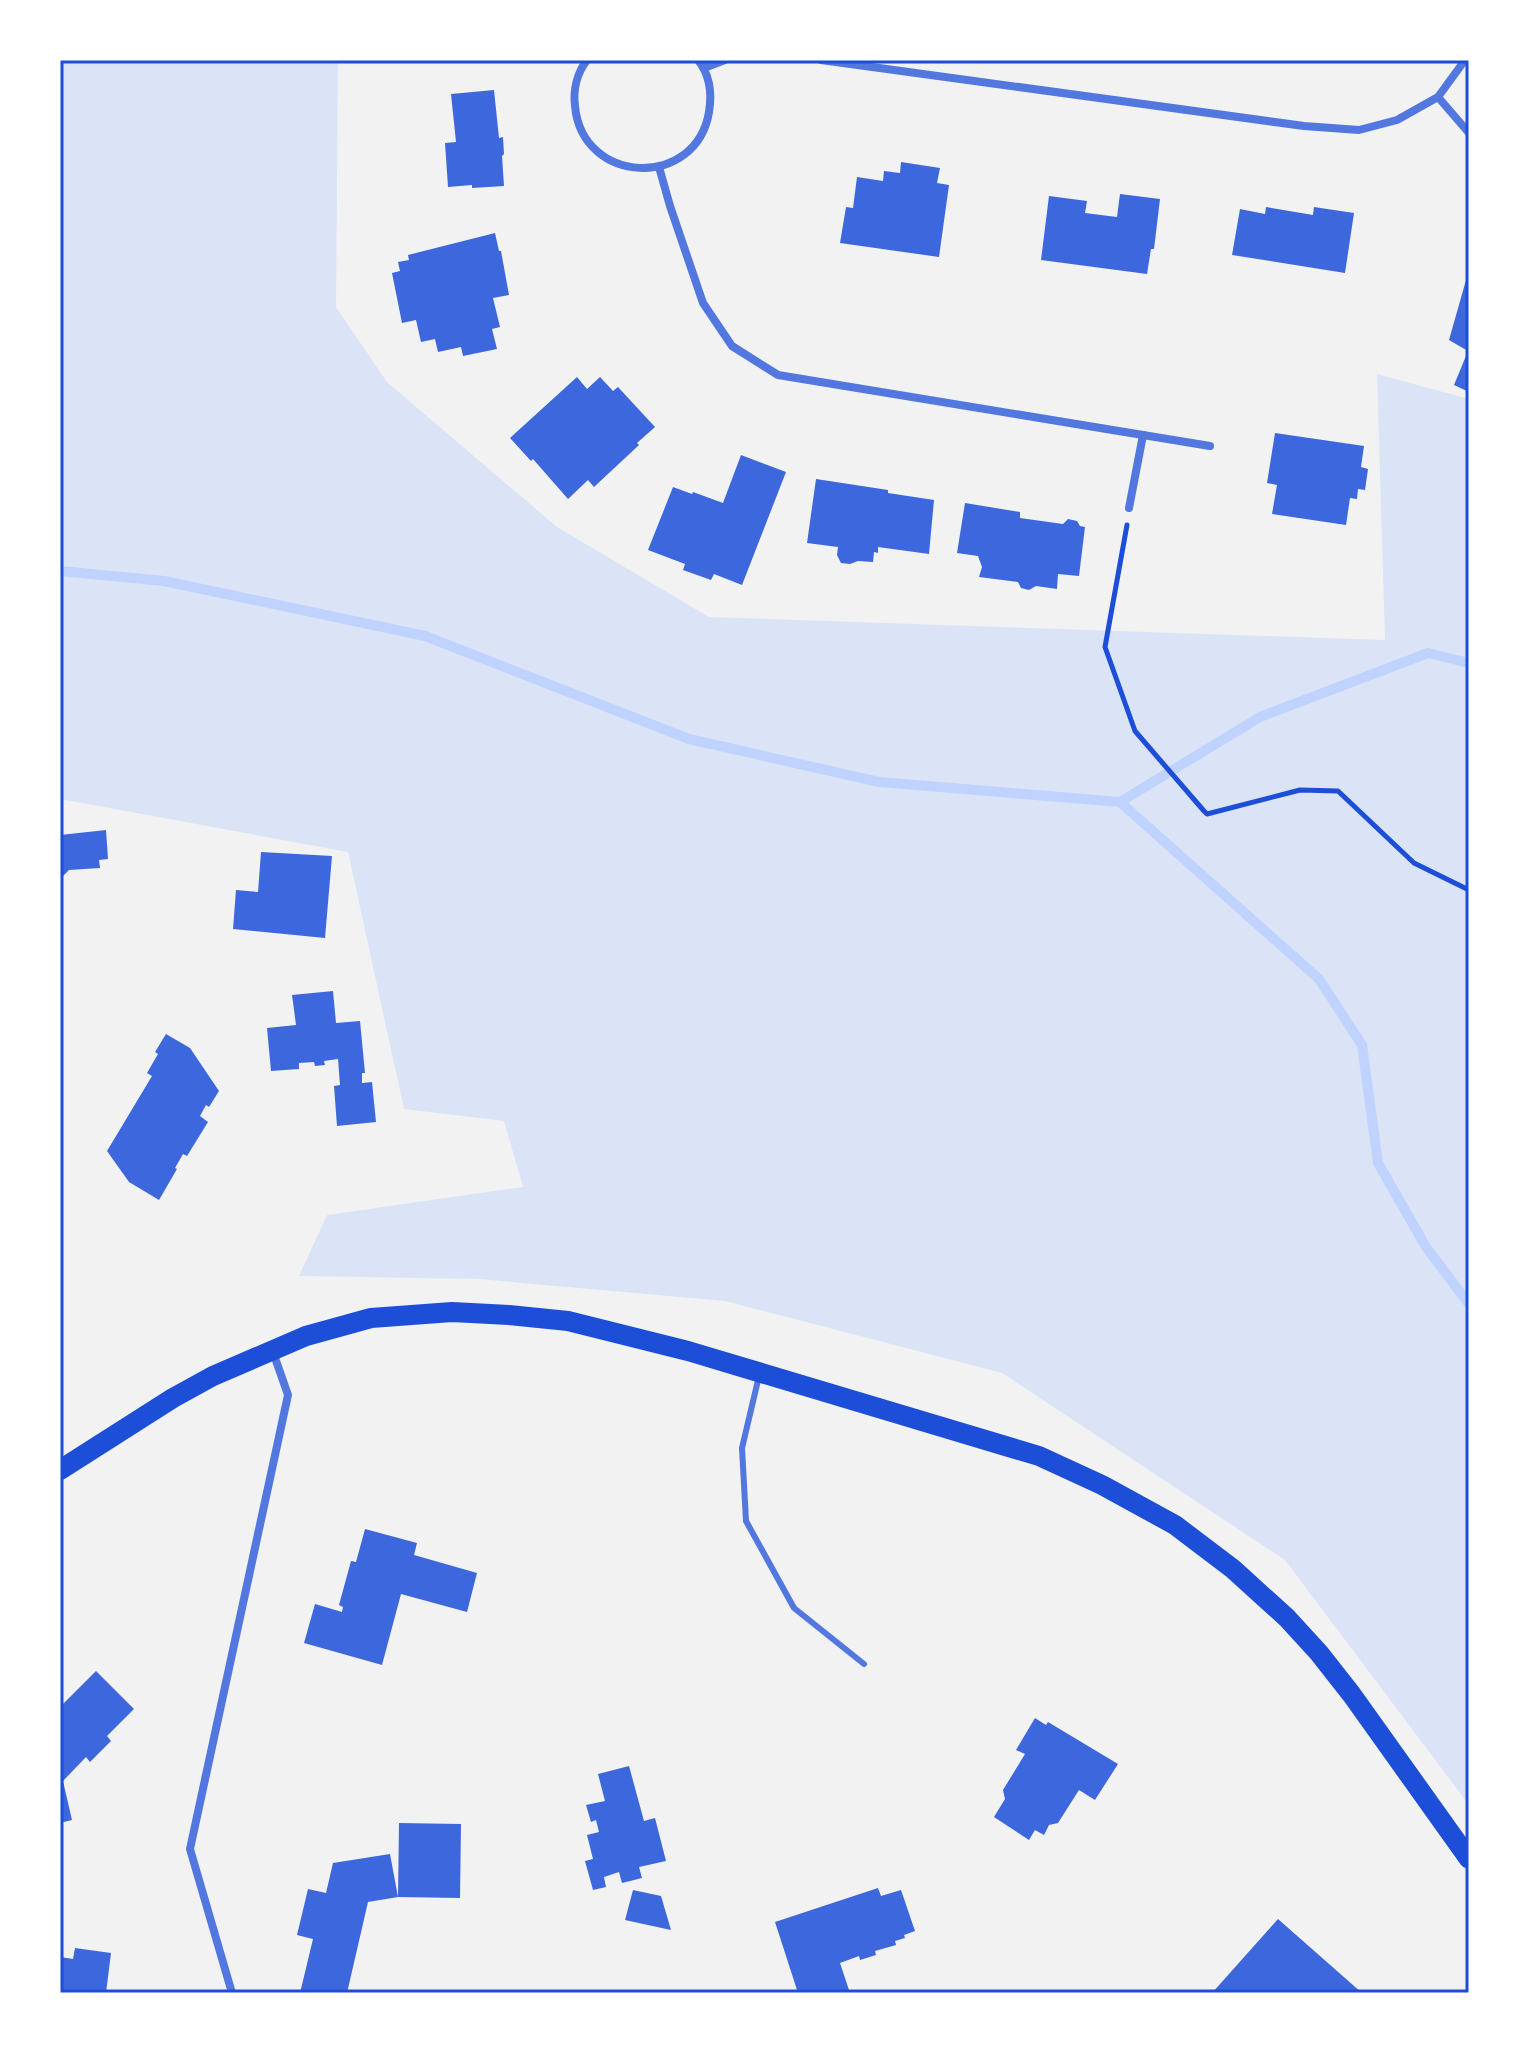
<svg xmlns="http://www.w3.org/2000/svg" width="1529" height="2053" font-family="'Libre Baskerville',serif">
<rect width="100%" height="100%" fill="#f2f2f2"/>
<path fill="#dbe4f7" d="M 60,60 L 338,60 L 336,307 L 387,382 L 557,527 L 709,617 L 1385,640 L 1377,374 L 1469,399 L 1469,1805 L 1285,1560 L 1002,1373 L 725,1301 L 478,1279 L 299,1276 L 327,1215 L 523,1187 L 504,1121 L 404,1109 L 348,852 L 66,800 L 60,802 Z"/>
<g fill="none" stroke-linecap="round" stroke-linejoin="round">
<g stroke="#bfd3fe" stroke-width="10">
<path d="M 60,571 L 164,581 L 425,636 L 689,739 L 879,782 L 1120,802 L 1260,717 L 1428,653 L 1469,663"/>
<path d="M 1120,802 L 1319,979 L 1362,1045 L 1378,1163 L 1426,1247 L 1469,1304"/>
</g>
</g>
<g fill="#3d67dc">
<path d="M 494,90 L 499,138 L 503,137 L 504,154 L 502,156 L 504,186 L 472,188 L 472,185 L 448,187 L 445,143 L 456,142 L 451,94 Z"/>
<path d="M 901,162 L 940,168 L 937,183 L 949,185 L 939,257 L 840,243 L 846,207 L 853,208 L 857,177 L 883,181 L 884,171 L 900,173 Z"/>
<path d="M 1120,194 L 1160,199 L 1154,249 L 1151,249 L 1147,274 L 1041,260 L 1049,196 L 1087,201 L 1085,213 L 1117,217 Z"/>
<path d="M 1266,207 L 1313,215 L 1314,207 L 1354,213 L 1345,273 L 1232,255 L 1240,209 L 1265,214 Z"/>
<path d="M 495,233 L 499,251 L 501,251 L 509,295 L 493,298 L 500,327 L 492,329 L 497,349 L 463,356 L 461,347 L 438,352 L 435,339 L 421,342 L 416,320 L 402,323 L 392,273 L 400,271 L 398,262 L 409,260 L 408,255 Z"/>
<path d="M 1468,273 L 1469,274 L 1469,392 L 1454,385 L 1468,351 L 1449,340 Z"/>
<path d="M 577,377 L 587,389 L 600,377 L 613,391 L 618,387 L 655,427 L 637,443 L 639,445 L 594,487 L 588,480 L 568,499 L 533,459 L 531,461 L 510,438 Z"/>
<path d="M 1275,433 L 1364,446 L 1361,467 L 1368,469 L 1365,490 L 1358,489 L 1357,499 L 1350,498 L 1346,525 L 1272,514 L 1277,485 L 1267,483 Z"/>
<path d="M 741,455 L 786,472 L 742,585 L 714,574 L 711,580 L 683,570 L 685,564 L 648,550 L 673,487 L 692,494 L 693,492 L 723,503 Z"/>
<path d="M 816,479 L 888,490 L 888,493 L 934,500 L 929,554 L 878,547 L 878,553 L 874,552 L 873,562 L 858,561 L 850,564 L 841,563 L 837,555 L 838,547 L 807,543 Z"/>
<path d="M 965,503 L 1020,512 L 1020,518 L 1063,524 L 1068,519 L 1077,521 L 1080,526 L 1085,527 L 1079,576 L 1058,574 L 1057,589 L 1036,586 L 1029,590 L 1021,588 L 1018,582 L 979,577 L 982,567 L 978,556 L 957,553 Z"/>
<path d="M 106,830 L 108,859 L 99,860 L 100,868 L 69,870 L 60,879 L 60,835 Z"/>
<path d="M 261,852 L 332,856 L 325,938 L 233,929 L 236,890 L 258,892 Z"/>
<path d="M 333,991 L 336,1023 L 360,1021 L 365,1073 L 362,1073 L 362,1083 L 372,1082 L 376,1122 L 337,1126 L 334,1086 L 340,1085 L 338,1059 L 324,1061 L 325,1065 L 315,1066 L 314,1062 L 299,1063 L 299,1069 L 271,1071 L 267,1028 L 296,1025 L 292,995 Z"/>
<path d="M 166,1034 L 190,1048 L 219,1091 L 209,1107 L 206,1105 L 200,1116 L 208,1122 L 187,1156 L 183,1154 L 175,1168 L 177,1169 L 159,1200 L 129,1182 L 107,1151 L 152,1076 L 147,1073 L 158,1054 L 155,1052 Z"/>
<path d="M 365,1529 L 417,1543 L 414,1555 L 477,1573 L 467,1612 L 401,1594 L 382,1665 L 304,1643 L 315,1604 L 342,1612 L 343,1607 L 339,1605 L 351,1561 L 356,1562 Z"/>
<path d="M 96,1671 L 134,1709 L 107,1736 L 111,1741 L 90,1762 L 86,1757 L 63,1781 L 72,1820 L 60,1823 L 60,1707 Z"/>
<path d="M 1035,1718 L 1046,1725 L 1048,1722 L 1118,1764 L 1095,1800 L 1079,1790 L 1058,1823 L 1049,1825 L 1044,1835 L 1035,1830 L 1029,1840 L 994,1817 L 1005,1799 L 1003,1790 L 1025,1754 L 1016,1750 Z"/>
<path d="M 629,1766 L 644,1821 L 655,1818 L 666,1861 L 639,1867 L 642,1878 L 622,1883 L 619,1872 L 604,1877 L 606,1887 L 593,1890 L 585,1861 L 593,1859 L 587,1835 L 599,1832 L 596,1820 L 591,1822 L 586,1805 L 605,1801 L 598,1774 Z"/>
<path d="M 399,1823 L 461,1824 L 460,1898 L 398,1897 Z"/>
<path d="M 390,1854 L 398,1897 L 368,1902 L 347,1993 L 300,1993 L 313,1939 L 297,1935 L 308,1889 L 326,1893 L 333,1863 Z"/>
<path d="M 878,1888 L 881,1896 L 901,1890 L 915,1931 L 904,1935 L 905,1938 L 895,1941 L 896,1945 L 875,1951 L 876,1955 L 860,1960 L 859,1956 L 840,1963 L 850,1993 L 798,1993 L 775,1922 Z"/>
<path d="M 633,1890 L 661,1896 L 671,1930 L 625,1920 Z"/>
<path d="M 1278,1919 L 1362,1993 L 1212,1993 Z"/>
<path d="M 75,1948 L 111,1953 L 106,1993 L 60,1993 L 60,1957 L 73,1959 Z"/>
</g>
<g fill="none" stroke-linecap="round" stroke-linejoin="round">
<path stroke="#1d4ed8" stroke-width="5" d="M 1127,525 L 1105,647 L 1135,731 L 1204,811 L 1207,814 L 1300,790 L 1338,791 L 1414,863 L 1469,890"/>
<path stroke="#5277de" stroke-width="6" d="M 759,1376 L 742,1448 L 746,1521 L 794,1608 L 864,1664"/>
<g stroke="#5277de" stroke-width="8">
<path d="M 587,60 C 577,73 573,90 575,106 C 582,185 696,190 709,112 C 712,94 710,75 698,60"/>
<path d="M 821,60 L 1304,126 L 1359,130 L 1397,120 L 1438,97 L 1465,60"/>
<path d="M 704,68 L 725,60"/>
<path d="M 1438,97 L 1469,133"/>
<path d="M 659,167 L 670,206 L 703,303 L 732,346 L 778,375 L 1210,446"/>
<path d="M 1129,508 L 1143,435"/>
<path d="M 232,1993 L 190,1849 L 288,1395 L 273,1352"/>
</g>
<path stroke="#1d4ed8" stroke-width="20" d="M 60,1470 L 173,1398 L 213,1376 L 306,1336 L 371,1318 L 452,1312 L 509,1315 L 568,1321 L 688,1351 L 1039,1456 L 1102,1485 L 1175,1525 L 1233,1569 L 1287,1618 L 1319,1653 L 1352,1695 L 1469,1859"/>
</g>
<rect width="1529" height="2053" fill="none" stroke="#ffffff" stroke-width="124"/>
<rect x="62" y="62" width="1405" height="1929" fill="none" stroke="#1d4ed8" stroke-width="3"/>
</svg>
